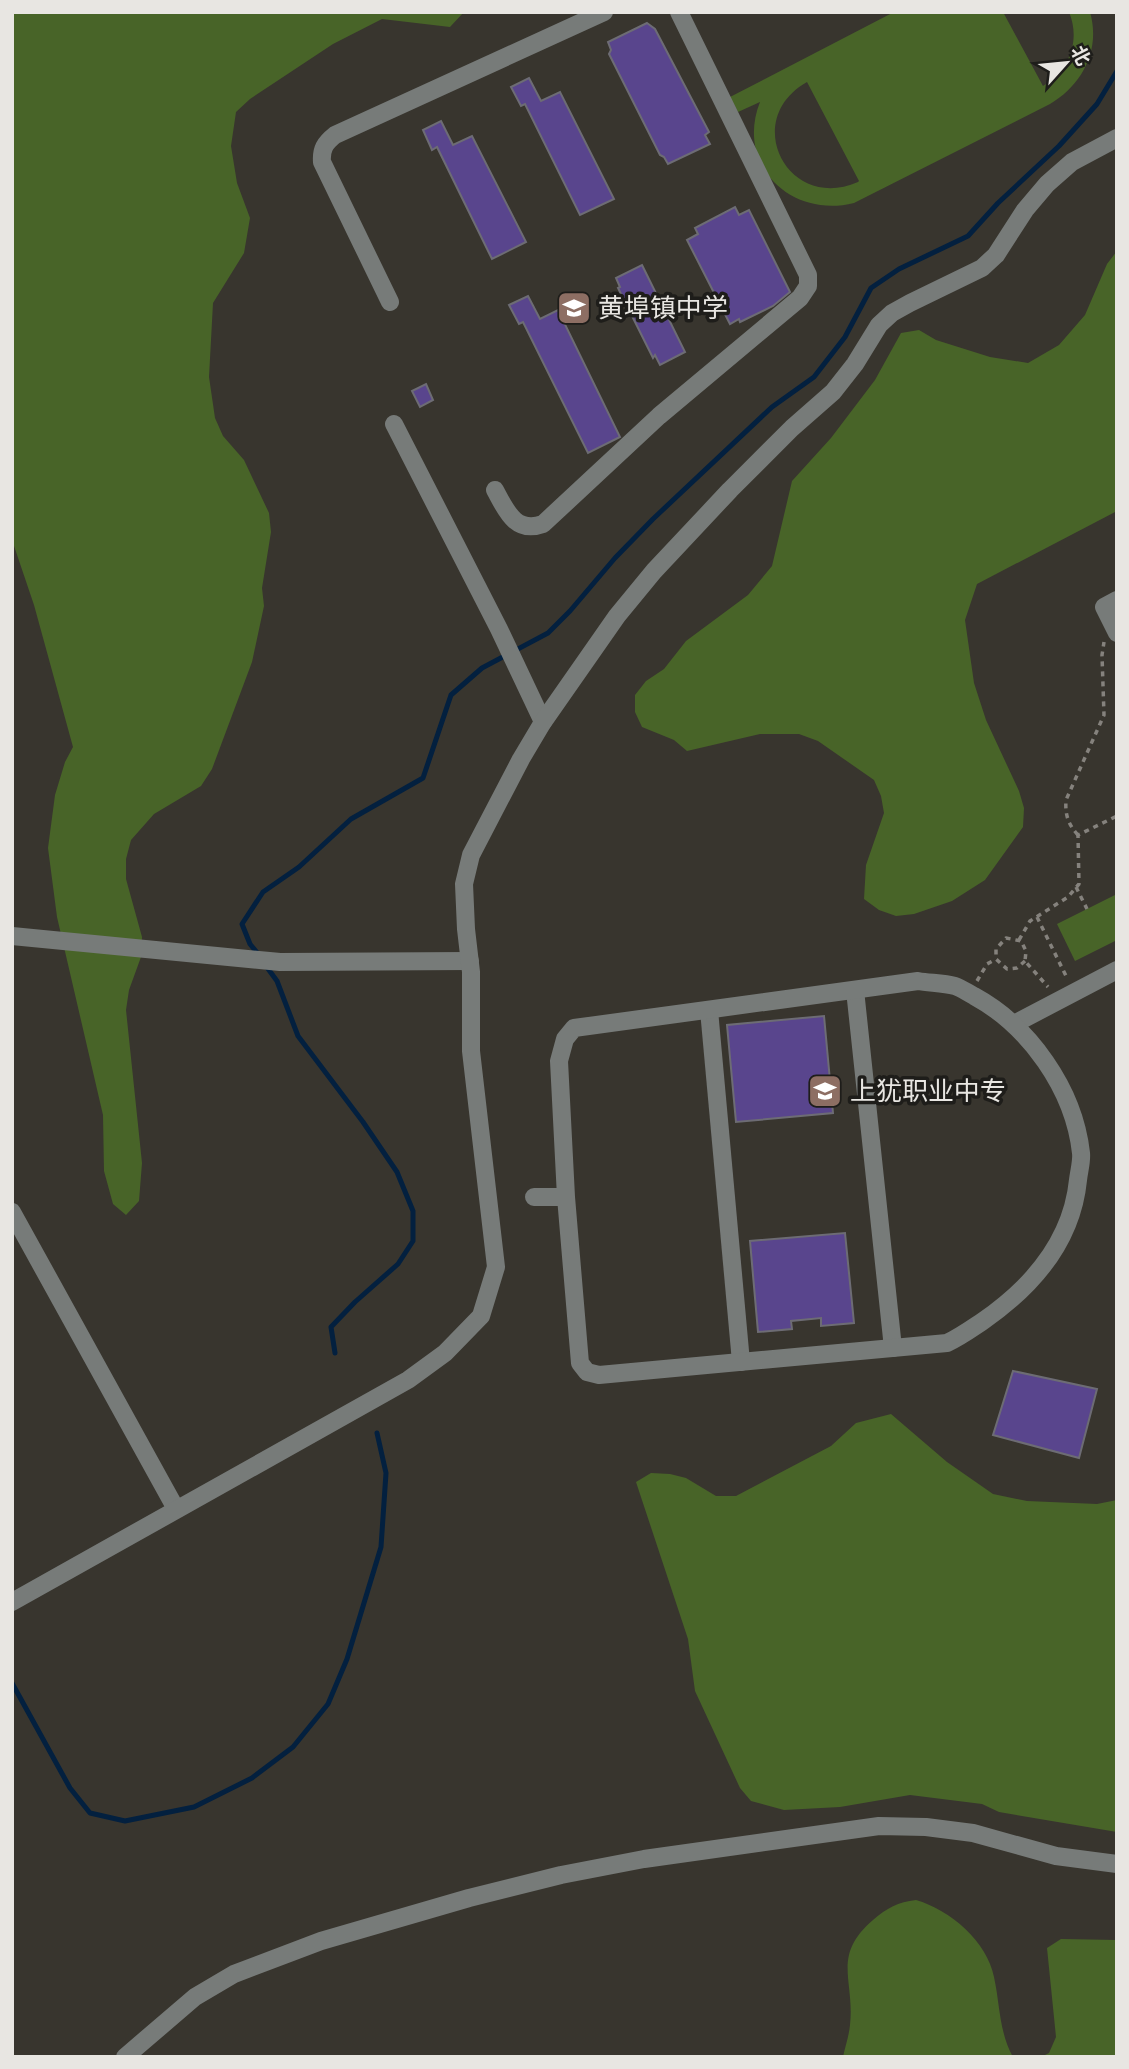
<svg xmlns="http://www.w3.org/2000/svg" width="1129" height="2069" font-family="Cabin,'Noto Sans SC',sans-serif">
<rect width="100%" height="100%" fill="#38352e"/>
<g fill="#486428" fill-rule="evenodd">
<path d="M 12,12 L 464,12 L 450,27 L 382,19 L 333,44 L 250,99 L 236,112 L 231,146 L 237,183 L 250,218 L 244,253 L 213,303 L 209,377 L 215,418 L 223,436 L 244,460 L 269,513 L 271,532 L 262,588 L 264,606 L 252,662 L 212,769 L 201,786 L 154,814 L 131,840 L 126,859 L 126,879 L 142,937 L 141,957 L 129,990 L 126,1010 L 142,1163 L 139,1201 L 126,1215 L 113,1204 L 104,1171 L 103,1115 L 57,917 L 48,848 L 55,795 L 65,762 L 73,747 L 34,605 L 12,540 Z"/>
<path d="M 894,12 L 1003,12 L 1043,86 C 1069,70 1081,41 1069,12 L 1090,12 C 1101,50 1082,85 1050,104 L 854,203 C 791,219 735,165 760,102 L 738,112 L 730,97 ZM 807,82 L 859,181 L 858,182 C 788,213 740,120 807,82 Z"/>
<path d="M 1117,251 L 1117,511 L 977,584 L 965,620 L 974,683 L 986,720 L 1019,791 L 1024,808 L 1023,827 L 985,880 L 952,901 L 914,914 L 896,916 L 879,910 L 864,899 L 866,865 L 884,813 L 881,796 L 874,780 L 818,741 L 799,734 L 760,734 L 687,751 L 674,740 L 642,727 L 635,712 L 635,695 L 646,681 L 664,669 L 686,641 L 748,595 L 772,566 L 792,481 L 831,438 L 875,380 L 901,333 L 919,330 L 936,340 L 990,357 L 1028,363 L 1059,345 L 1085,315 L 1107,264 Z"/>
<path d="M 1117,894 L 1117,940 L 1075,961 L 1057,924 Z"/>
<path d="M 891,1414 L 947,1462 L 993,1494 L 1027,1501 L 1097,1504 L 1117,1500 L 1117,1832 L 999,1812 L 982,1804 L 910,1795 L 840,1807 L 784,1810 L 751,1801 L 740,1788 L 695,1691 L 688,1639 L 636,1482 L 651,1473 L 670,1474 L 686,1478 L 716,1496 L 736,1496 L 831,1446 L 856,1423 Z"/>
<path d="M 916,1900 C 950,1910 987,1941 994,1977 C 1000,2004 999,2032 1013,2057 L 843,2057 C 845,2047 849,2036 850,2025 C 855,1980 831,1956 873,1920 C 887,1908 898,1902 916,1900 Z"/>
<path d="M 1061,1939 L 1117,1940 L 1117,2057 L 1041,2057 L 1049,2053 L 1056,2037 L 1047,1948 Z"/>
</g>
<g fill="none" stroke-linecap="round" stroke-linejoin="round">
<g stroke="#03203f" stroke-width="5">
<path d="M 259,955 L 250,944 L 242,924 L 263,892 L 299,867 L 351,819 L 423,778 L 451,695 L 482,668 L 548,633 L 570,611 L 615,558 L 653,519 L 772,407 L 814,377 L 845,337 L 871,288 L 899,269 L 968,236 L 998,203 L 1059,146 L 1097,104 L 1117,71"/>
<path d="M 266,966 L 277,981 L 298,1036 L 363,1122 L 397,1172 L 413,1211 L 413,1241 L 398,1264 L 355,1302 L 331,1327 L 335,1353"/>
<path d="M 12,1683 L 70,1788 L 90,1813 L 125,1821 L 194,1807 L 252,1778 L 293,1747 L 328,1704 L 347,1659 L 381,1547 L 386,1473 L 377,1433"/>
</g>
</g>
<g fill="#59458d" stroke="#6d6c74" stroke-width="2">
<path d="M 647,23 L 655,29 L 709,132 L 705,135 L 710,144 L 668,164 L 664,157 L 660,155 L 609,54 L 611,50 L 608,42 Z"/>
<path d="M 529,78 L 541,101 L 560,92 L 614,199 L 580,215 L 525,104 L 521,106 L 511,87 Z"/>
<path d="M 441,121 L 453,145 L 472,136 L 526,242 L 492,259 L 437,147 L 432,150 L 423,130 Z"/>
<path d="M 735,207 L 739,215 L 749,210 L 790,292 L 773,306 L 740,322 L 739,319 L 730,324 L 687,240 L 698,234 L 695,228 Z"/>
<path d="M 642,265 L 685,352 L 660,365 L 655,355 L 653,358 L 618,288 L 620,287 L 616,278 Z"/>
<path d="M 528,296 L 540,319 L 558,310 L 620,437 L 588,453 L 523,322 L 519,324 L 509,305 Z"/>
<path d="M 426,384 L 433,400 L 420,407 L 412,391 Z"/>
<path d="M 824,1016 L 833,1113 L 736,1122 L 727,1025 Z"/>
<path d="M 845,1233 L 854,1323 L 821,1326 L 821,1318 L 791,1321 L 792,1329 L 758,1332 L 750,1241 Z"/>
<path d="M 1013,1371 L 1097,1389 L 1079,1458 L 993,1435 Z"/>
</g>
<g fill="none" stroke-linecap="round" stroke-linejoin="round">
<g stroke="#85827d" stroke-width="3.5" stroke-dasharray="5 5" stroke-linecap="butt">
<path d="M 1078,835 C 1068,824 1065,815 1066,800 L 1104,715 L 1102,655 L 1104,642"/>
<path d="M 1076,887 L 1087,909"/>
<path d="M 1037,917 L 1067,978"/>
<path d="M 1019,940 L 1030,921 L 1068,897 L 1079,884 L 1078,835 L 1117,816"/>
<path d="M 1025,961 L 1017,968 L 1007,969 L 996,959 L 996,949 L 1006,938 L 1021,941 L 1026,951 L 1025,961 L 1048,987"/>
<path d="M 977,981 L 987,964 L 996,959"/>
</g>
<g stroke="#777b79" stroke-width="18">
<path d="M 390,302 L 322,162 C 321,149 325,143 335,135 L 604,12"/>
<path d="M 394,424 L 499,629 L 543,722"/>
<path d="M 495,490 C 506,510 515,534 543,524 L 659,416 L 800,298 L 808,286 L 808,275 L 679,12"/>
<path d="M 1117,600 L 1104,607 L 1117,633"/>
<path d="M 12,936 L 280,962 L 470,961"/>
<path d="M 855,990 L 893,1348"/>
<path d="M 709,1010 L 741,1362"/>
<path d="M 1014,1024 L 1117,970"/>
<path d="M 534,1197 L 566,1197 L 580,1363 L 587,1372 L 599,1375 L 947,1343 C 960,1337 971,1329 983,1321 C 1032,1287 1072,1241 1078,1180 C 1079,1171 1082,1161 1081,1153 C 1074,1089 1029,1026 974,996 C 968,993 961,988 955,986 C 943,983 929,983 918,981 L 574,1028 L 565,1039 L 559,1061 L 566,1197"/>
<path d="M 12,1212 L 176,1509"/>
<path d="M 12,1602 L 408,1380 L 445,1353 L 481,1316 L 496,1267 L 471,1051 L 471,972 L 466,929 L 464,884 L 471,855 L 521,759 L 543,722 L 617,616 L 654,571 L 730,490 L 792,428 L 833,392 L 855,364 L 879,325 L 892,313 L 910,303 L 982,268 L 996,255 L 1025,210 L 1047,184 L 1072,162 L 1117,138"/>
<path d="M 125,2057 L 195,1997 L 234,1974 L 321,1941 L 469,1898 L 561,1875 L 644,1859 L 879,1826 L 926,1827 L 973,1833 L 1056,1856 L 1117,1864"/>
</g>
</g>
<defs>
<g id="school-square" transform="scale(1.75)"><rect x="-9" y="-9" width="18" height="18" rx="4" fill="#8d6e63" stroke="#1e1d1a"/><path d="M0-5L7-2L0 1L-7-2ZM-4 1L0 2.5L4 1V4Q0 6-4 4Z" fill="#fff"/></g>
</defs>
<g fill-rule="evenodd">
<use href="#school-square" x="574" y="308"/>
<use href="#school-square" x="825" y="1091"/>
</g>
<g text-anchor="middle" stroke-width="7" stroke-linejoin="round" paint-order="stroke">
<g font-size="26" fill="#e8e6e2" stroke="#1e1d1a" text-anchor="start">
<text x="598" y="317">黄埠镇中学</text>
<text x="850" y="1100">上犹职业中专</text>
</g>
</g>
<rect width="1129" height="2069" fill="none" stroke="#e8e6e2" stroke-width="28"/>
<g transform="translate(1066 63) rotate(63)" stroke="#1e1d1a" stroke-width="5" paint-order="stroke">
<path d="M0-5L12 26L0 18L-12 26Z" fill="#e8e6e2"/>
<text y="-10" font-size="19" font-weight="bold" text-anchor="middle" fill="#e8e6e2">北</text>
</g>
</svg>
